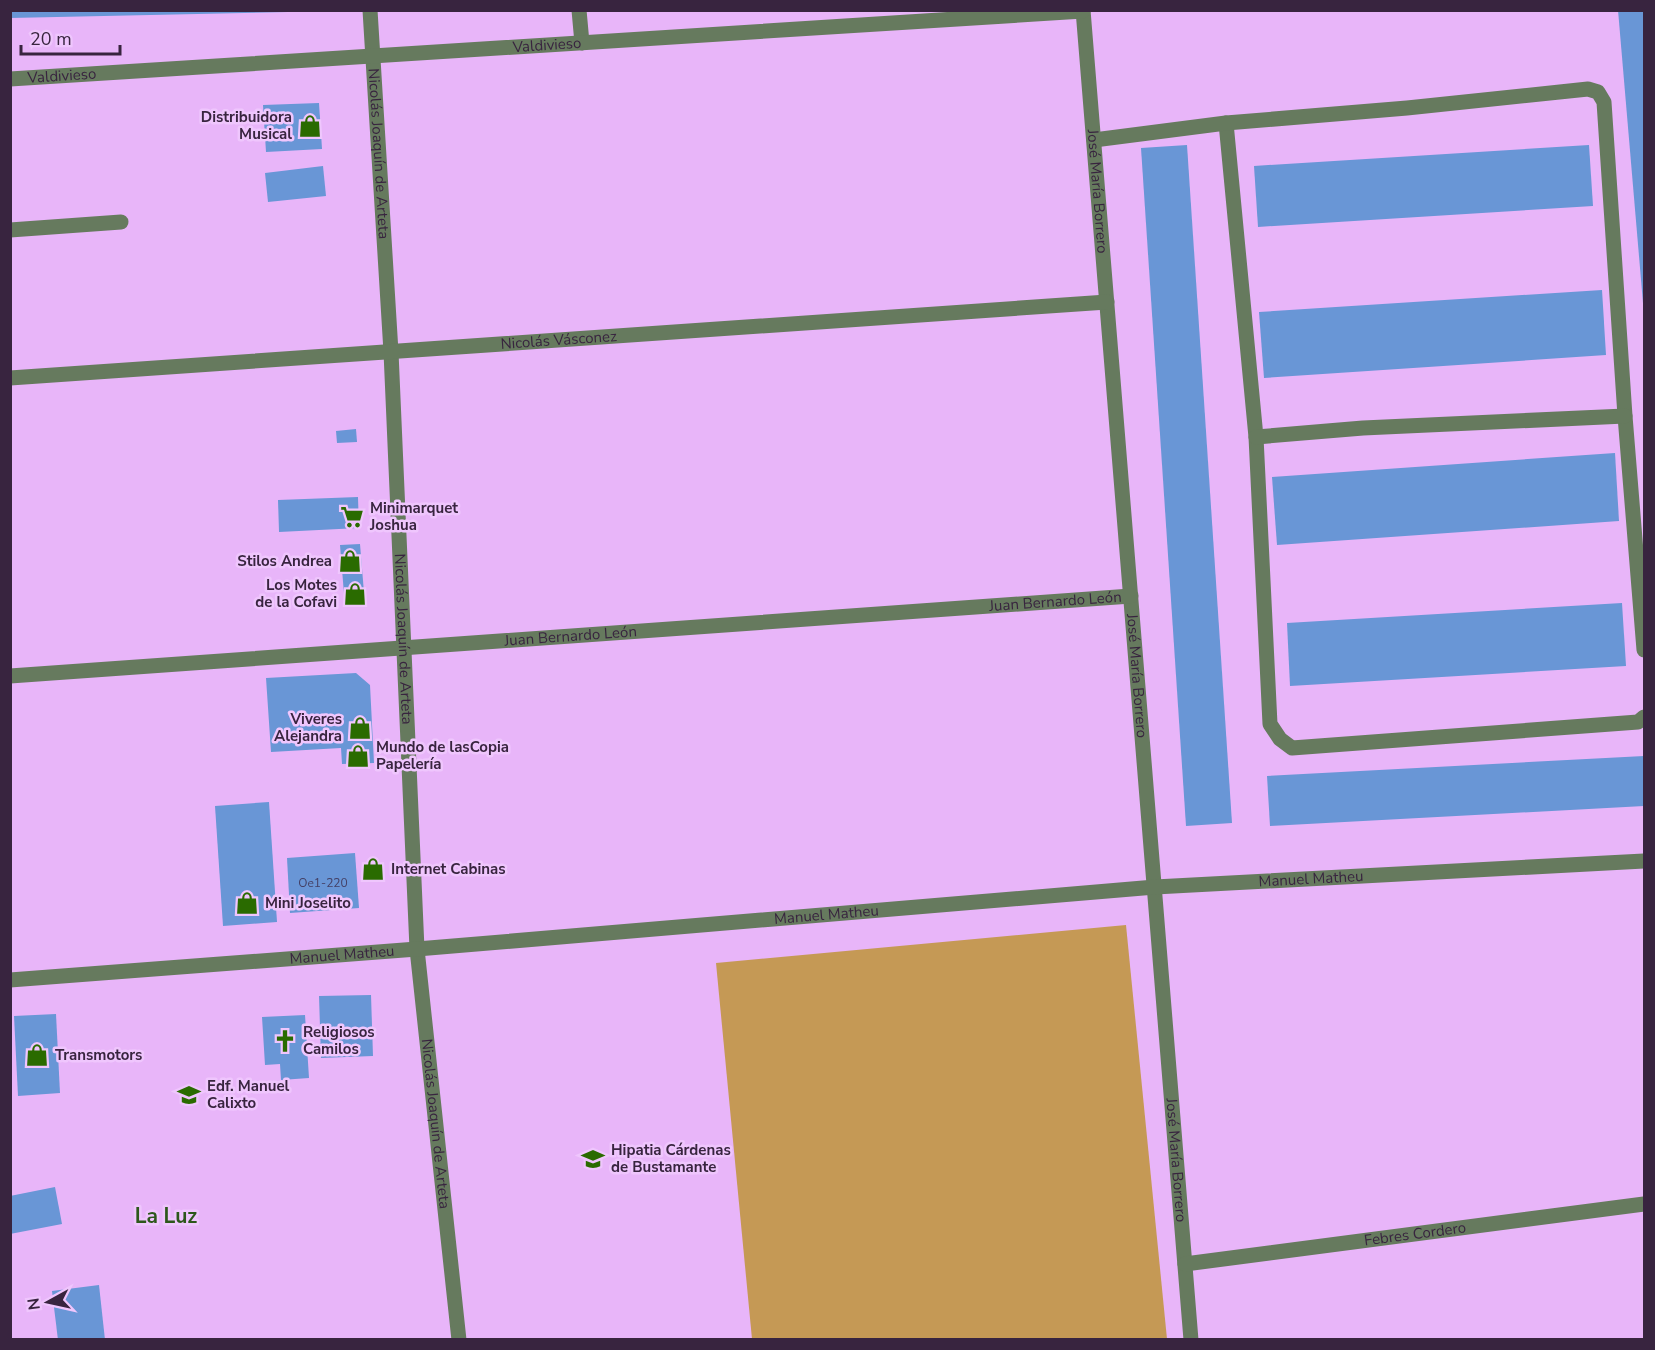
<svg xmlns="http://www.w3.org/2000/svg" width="1655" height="1350" font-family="'Nunito Sans',sans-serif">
<rect width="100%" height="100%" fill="#e8b5f9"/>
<path fill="#c59955" d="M 1126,925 L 1167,1339 L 752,1339 L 716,963 Z"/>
<g fill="#6996d6">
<path d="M 10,10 L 288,10 L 288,12 L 10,18 Z"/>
<path d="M 1618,10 L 1644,10 L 1644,303 L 1643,303 Z"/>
<path d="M 319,103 L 322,149 L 266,152 L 263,105 Z"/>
<path d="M 1187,145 L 1232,823 L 1186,826 L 1141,148 Z"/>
<path d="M 1589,145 L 1593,206 L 1258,227 L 1254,166 Z"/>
<path d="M 323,166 L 326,196 L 268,202 L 265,173 Z"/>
<path d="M 1602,290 L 1606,355 L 1264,378 L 1259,312 Z"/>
<path d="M 356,429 L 357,442 L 337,443 L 336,431 Z"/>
<path d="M 1615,453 L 1619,521 L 1277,545 L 1272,477 Z"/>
<path d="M 358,497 L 359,528 L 279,532 L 278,500 Z"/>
<path d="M 360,544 L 365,605 L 345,606 L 340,545 Z"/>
<path d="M 1622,603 L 1626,666 L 1290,686 L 1287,623 Z"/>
<path d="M 356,673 L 370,685 L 374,763 L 342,764 L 341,748 L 271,752 L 266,678 Z"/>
<path d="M 1644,756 L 1644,806 L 1270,826 L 1267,776 Z"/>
<path d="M 269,802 L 277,922 L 223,926 L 215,806 Z"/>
<path d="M 355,853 L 359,908 L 290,913 L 287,858 Z"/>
<path d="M 371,995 L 373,1056 L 321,1058 L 319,996 Z"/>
<path d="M 56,1014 L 60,1093 L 18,1096 L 14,1016 Z"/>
<path d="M 305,1015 L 309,1078 L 281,1080 L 280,1064 L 265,1065 L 262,1017 Z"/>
<path d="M 55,1187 L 62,1224 L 10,1234 L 10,1196 Z"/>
<path d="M 99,1285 L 105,1340 L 58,1340 L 52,1291 Z"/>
</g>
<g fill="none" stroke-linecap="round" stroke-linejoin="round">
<g stroke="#667a5e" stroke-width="15">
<path id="s1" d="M 370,10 L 391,352 L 417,949 L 459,1340"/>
<path d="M 579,10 L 582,43"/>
<path id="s2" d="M 1083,10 L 1191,1340"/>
<path id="s3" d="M 10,79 L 1083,11"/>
<path d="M 1226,123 L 1256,437 L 1270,724 L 1280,739 L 1292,748 L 1638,722 L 1644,717"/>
<path d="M 1094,140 L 1226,123 L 1407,108 L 1588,89 L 1598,92 L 1604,102 L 1625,416 L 1644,650"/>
<path d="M 10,230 L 121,222"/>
<path id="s4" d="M 10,378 L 1107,302"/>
<path d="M 1256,437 L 1363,428 L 1625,416"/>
<path id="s5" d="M 10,676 L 1131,596"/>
<path id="s6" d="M 10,980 L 417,949 L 1155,887 L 1644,861"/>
<path id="s7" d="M 1185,1264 L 1644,1204"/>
</g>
</g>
<defs>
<g id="shop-bare" transform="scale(1.8)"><path d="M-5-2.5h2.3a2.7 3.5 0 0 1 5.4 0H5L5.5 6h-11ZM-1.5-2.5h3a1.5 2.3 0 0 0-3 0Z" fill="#2a6b00" stroke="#efc6fd" stroke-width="2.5" paint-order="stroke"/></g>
<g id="supermarket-bare" transform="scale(1.8)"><path d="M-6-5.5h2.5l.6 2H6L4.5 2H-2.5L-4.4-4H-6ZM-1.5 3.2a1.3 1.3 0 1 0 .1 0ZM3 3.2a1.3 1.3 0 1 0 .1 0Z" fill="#2a6b00" stroke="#efc6fd" stroke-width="2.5" paint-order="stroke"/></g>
<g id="church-bare" transform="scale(1.8)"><path d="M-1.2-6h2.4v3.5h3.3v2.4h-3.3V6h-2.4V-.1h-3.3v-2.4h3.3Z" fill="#2a6b00" stroke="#efc6fd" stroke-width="2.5" paint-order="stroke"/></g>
<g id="school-bare" transform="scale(1.8)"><path d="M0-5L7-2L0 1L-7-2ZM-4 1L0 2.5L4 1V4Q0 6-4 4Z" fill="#2a6b00" stroke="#efc6fd" stroke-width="2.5" paint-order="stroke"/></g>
<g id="university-bare" transform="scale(1.8)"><path d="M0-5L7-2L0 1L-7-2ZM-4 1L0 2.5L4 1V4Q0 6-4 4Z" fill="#2a6b00" stroke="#efc6fd" stroke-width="2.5" paint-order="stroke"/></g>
</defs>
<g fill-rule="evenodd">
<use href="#shop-bare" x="310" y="126"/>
<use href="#supermarket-bare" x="352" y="517"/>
<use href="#shop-bare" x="350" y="561"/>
<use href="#shop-bare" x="355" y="594"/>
<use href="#shop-bare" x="360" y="728"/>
<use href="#shop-bare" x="358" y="756"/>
<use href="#shop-bare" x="373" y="869"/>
<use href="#shop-bare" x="247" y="903"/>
<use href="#church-bare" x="285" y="1041"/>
<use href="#shop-bare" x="37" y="1055"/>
<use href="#school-bare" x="189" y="1095"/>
<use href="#university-bare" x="593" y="1159"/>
</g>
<g text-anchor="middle" stroke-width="5" stroke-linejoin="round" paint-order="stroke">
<g font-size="12" fill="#444065">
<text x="323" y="887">Oe1-220</text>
</g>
<g font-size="15" fill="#38243f" stroke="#efc6fd">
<text dy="5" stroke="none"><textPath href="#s3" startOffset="538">Valdivieso</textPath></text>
<text dy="5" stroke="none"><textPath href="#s3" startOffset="52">Valdivieso</textPath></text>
<text dy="5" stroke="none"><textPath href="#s1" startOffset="144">Nicolás Joaquín de Arteta</textPath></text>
<text dy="5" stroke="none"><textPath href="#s2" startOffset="182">José María Borrero</textPath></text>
<text dy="5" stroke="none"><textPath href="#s4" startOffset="550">Nicolás Vásconez</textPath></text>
<text dy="5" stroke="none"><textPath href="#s5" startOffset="1048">Juan Bernardo León</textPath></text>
<text dy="5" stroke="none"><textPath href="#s5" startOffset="562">Juan Bernardo León</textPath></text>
<text dy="5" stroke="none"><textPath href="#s1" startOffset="630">Nicolás Joaquín de Arteta</textPath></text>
<text dy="5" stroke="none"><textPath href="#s2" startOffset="668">José María Borrero</textPath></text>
<text dy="5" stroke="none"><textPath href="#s6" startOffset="1305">Manuel Matheu</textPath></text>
<text dy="5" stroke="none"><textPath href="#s6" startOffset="819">Manuel Matheu</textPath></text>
<text dy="5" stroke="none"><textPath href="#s6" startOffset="333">Manuel Matheu</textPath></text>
<text dy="5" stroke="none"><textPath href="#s1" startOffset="1116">Nicolás Joaquín de Arteta</textPath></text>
<text dy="5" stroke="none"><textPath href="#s2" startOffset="1154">José María Borrero</textPath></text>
<text dy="5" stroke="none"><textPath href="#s7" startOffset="232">Febres Cordero</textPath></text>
</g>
<g font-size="15" font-weight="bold" fill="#38243f" stroke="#efc6fd" text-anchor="start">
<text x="292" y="122" text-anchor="end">Distribuidora<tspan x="292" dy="17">Musical</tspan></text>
<text x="370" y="513">Minimarquet<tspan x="370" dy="17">Joshua</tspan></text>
<text x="332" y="566" text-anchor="end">Stilos Andrea</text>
<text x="337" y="590" text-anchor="end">Los Motes<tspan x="337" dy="17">de la Cofavi</tspan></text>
<text x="342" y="724" text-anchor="end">Viveres<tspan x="342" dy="17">Alejandra</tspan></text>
<text x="376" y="752">Mundo de lasCopia<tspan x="376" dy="17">Papelería</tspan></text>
<text x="391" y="874">Internet Cabinas</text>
<text x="265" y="908">Mini Joselito</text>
<text x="303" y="1037">Religiosos<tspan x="303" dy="17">Camilos</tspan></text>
<text x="55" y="1060">Transmotors</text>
<text x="207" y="1091">Edf. Manuel<tspan x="207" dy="17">Calixto</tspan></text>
<text x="611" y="1155">Hipatia Cárdenas<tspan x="611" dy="17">de Bustamante</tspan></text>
</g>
<g font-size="21" font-weight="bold" fill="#2d571b" stroke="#efc6fd">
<text x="166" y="1223">La Luz</text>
</g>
</g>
<rect width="1655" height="1350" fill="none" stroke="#38243f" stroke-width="24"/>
<g transform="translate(48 1302) rotate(262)" stroke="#efc6fd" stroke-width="4.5" paint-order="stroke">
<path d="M0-4.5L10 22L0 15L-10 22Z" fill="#38243f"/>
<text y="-9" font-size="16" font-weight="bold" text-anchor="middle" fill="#38243f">N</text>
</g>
<path d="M21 45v9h99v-9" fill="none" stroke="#38243f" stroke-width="3"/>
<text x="30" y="45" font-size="18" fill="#38243f" stroke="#efc6fd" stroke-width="4.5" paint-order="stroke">20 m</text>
</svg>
